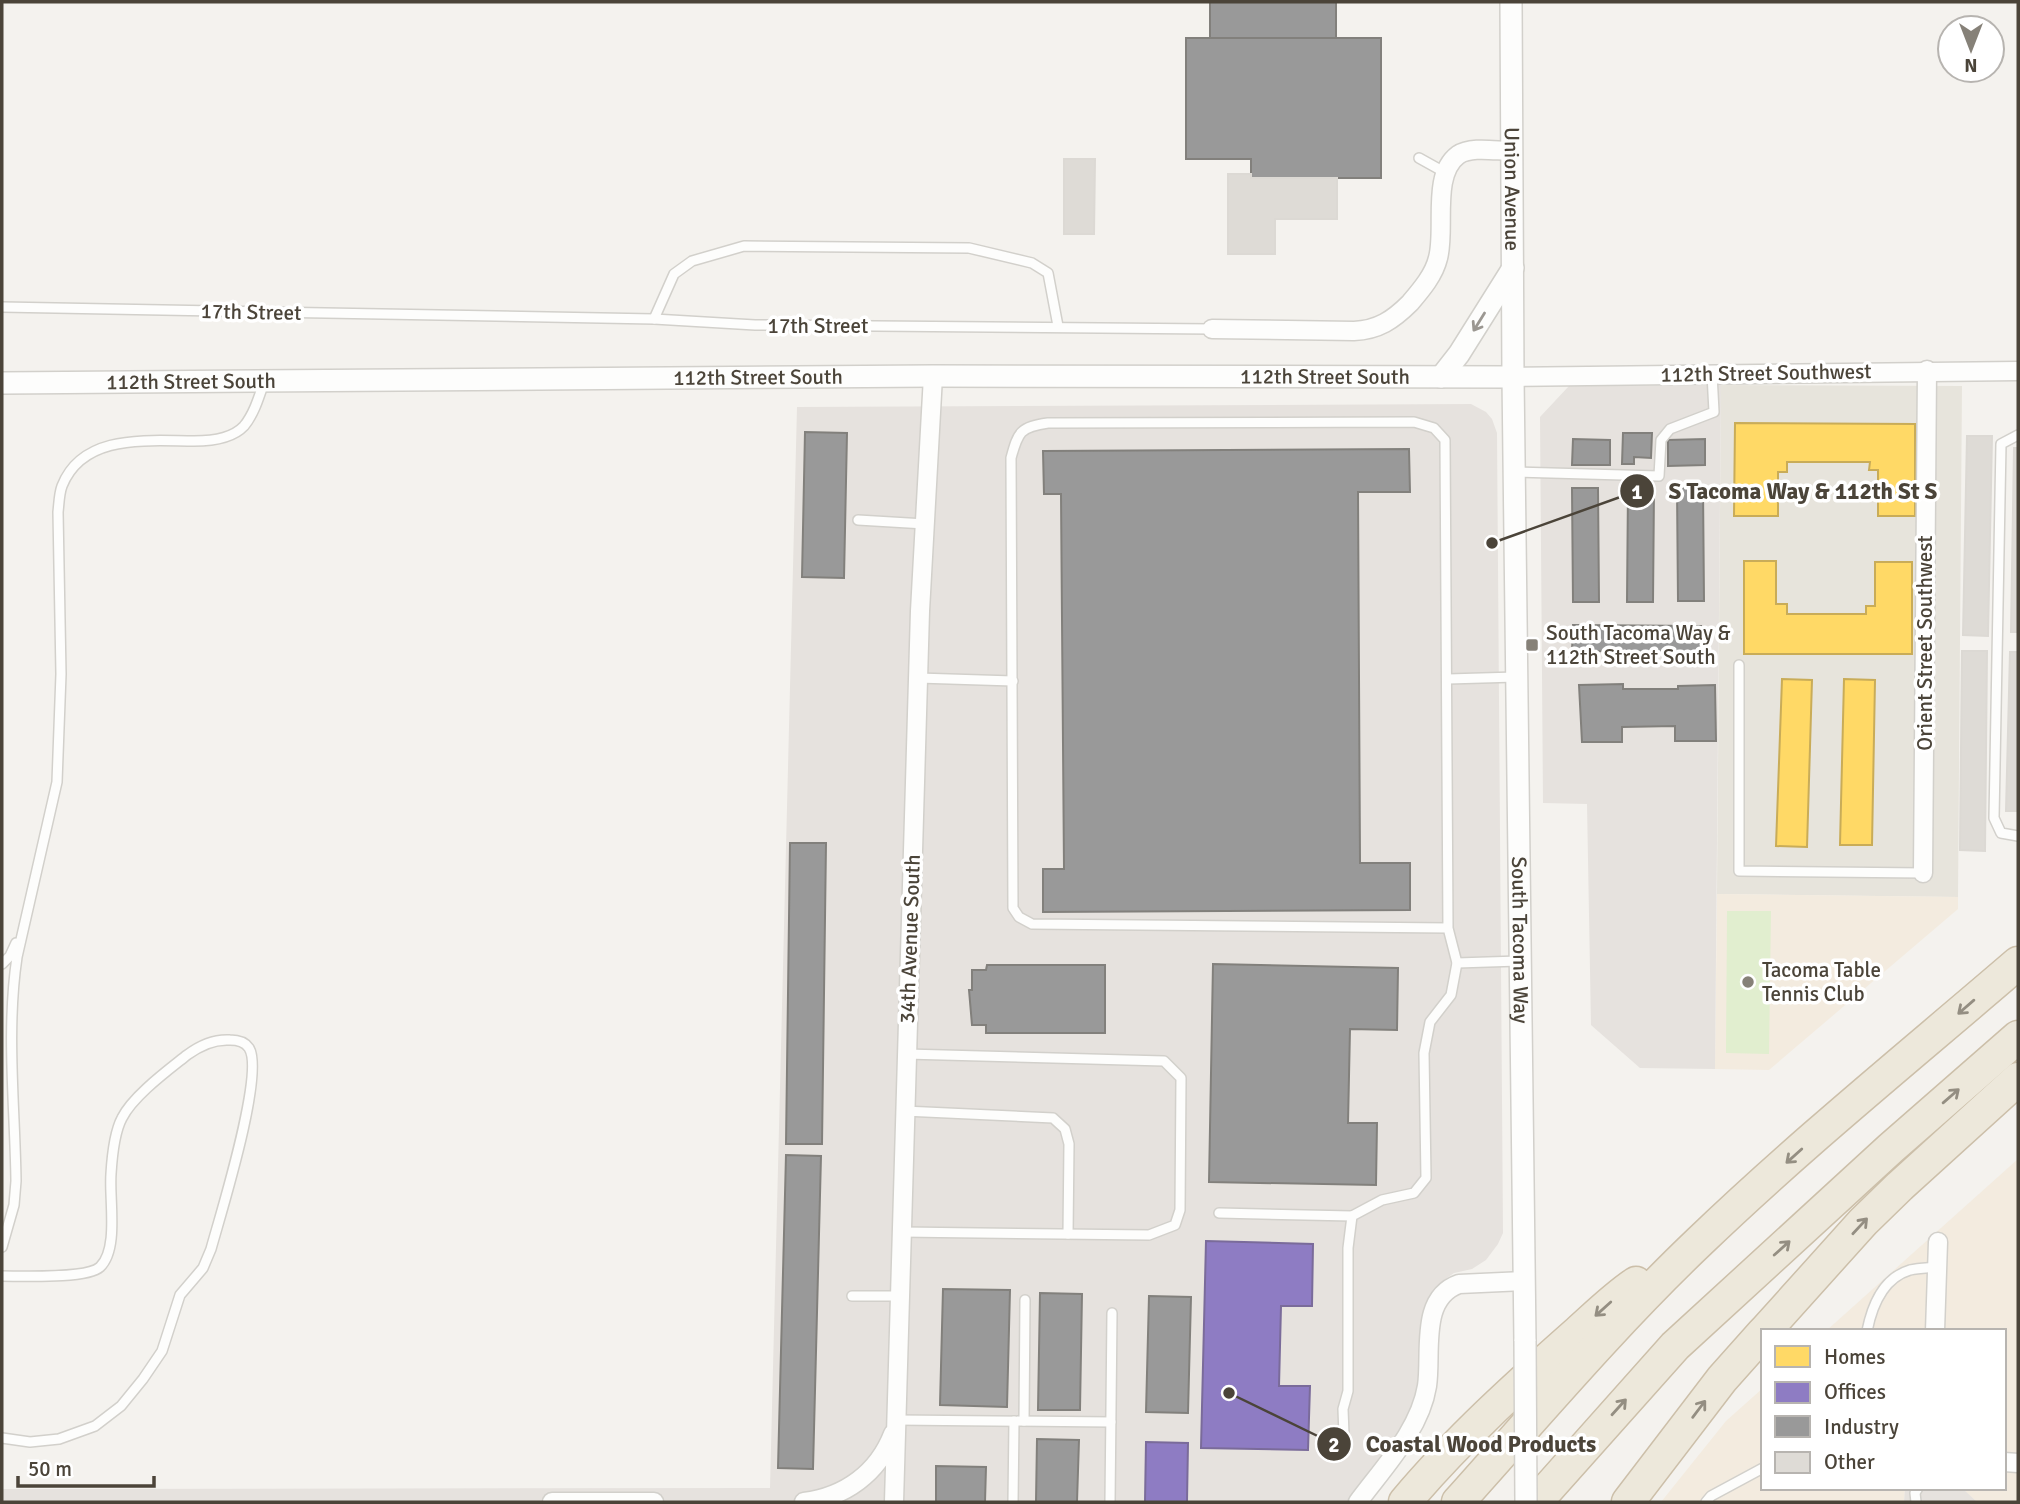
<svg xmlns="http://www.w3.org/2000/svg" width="2020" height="1504" font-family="Signika,sans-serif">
<rect width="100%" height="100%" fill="#f4f2ee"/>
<path fill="#e7e4dc" d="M 1721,385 L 1962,386 L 1958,897 L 1717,894 Z"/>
<g fill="#f3ebdf">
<path d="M 1717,894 L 1958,897 L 1958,909 L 1769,1070 L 1715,1069 Z"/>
<path d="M 2018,1159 L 2018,1502 L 1977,1502 L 1962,1488 L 2004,1488 L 2004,1331 L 1826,1331 Z"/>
<path d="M 1763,1388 L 1763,1488 L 1905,1488 L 1904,1502 L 1661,1502 L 1726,1421 Z"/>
</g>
<g fill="#e6e2de">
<path d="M 1721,385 L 1715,1069 L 1640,1068 L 1591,1025 L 1587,804 L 1543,803 L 1540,417 L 1569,386 Z"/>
<path d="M 1471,404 L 1486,412 L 1492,419 L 1497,433 L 1503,1233 L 1498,1244 L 1486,1260 L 1472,1269 L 1454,1273 L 1440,1283 L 1435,1290 L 1431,1298 L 1419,1399 L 1407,1424 L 1353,1502 L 2,1502 L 2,1489 L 770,1488 L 797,407 Z"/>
<path d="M 1905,1488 L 1962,1488 L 1977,1502 L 1904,1502 Z"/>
</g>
<path fill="#e1eecf" d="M 1727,911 L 1771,911 L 1769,1054 L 1726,1053 Z"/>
<g fill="#ffd966" stroke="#c9ac58" stroke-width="2">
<path d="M 1735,423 L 1915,424 L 1915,516 L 1878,516 L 1878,470 L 1869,470 L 1870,462 L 1787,462 L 1787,472 L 1778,472 L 1778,516 L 1734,516 Z"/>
<path d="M 1744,561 L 1776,561 L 1776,604 L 1787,604 L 1787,614 L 1866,614 L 1866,606 L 1875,606 L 1875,562 L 1912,562 L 1912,654 L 1744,654 Z"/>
<path d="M 1782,679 L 1812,680 L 1807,847 L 1776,846 Z"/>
<path d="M 1844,679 L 1875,680 L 1872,845 L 1840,845 Z"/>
</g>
<g fill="#8e7cc3" stroke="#7a6b9a" stroke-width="2">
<path d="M 1206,1241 L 1313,1244 L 1312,1306 L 1281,1306 L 1279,1386 L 1310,1386 L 1308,1450 L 1201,1448 Z"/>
<path d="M 1146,1442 L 1188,1443 L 1187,1502 L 1145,1502 Z"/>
</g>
<g fill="#999" stroke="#82807c" stroke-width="2">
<rect x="1210" y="2" width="126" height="36"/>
<path d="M 1186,38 L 1381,38 L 1381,178 L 1251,178 L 1251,159 L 1186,159 Z"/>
<path d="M 805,432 L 847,433 L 844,578 L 802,577 Z"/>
<path d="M 1623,433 L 1652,433 L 1651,458 L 1634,457 L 1634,464 L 1622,464 Z"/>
<path d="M 1573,439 L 1610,440 L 1610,465 L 1572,465 Z"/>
<path d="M 1705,439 L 1705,465 L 1668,466 L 1668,440 Z"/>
<path d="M 1409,449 L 1410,492 L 1358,492 L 1360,863 L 1410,863 L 1410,910 L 1043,912 L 1043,869 L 1064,869 L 1061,494 L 1044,494 L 1043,451 Z"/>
<path d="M 1572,488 L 1598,488 L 1599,602 L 1573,602 Z"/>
<path d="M 1628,488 L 1654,489 L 1653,602 L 1627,602 Z"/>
<path d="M 1677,488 L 1703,488 L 1704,601 L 1678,601 Z"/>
<path d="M 1573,625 L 1701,626 L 1701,652 L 1572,651 Z"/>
<path d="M 1623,684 L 1623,689 L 1678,689 L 1678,686 L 1715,685 L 1716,741 L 1675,741 L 1675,726 L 1622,727 L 1622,742 L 1582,742 L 1579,685 Z"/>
<path d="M 790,843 L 826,843 L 822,1144 L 786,1144 Z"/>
<path d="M 1213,964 L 1398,968 L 1397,1030 L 1350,1029 L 1348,1123 L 1377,1123 L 1376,1185 L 1209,1182 Z"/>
<path d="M 987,965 L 1105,965 L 1105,1033 L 986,1033 L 986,1025 L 972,1025 L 969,990 L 972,990 L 972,970 L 986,970 Z"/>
<path d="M 786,1155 L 821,1156 L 813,1469 L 778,1468 Z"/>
<path d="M 943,1289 L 1010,1290 L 1007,1407 L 940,1405 Z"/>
<path d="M 1040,1293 L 1082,1294 L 1080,1410 L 1038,1410 Z"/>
<path d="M 1149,1296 L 1191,1297 L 1188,1413 L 1146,1412 Z"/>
<path d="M 1037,1439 L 1079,1440 L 1077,1502 L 1036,1502 Z"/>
<path d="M 936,1466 L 986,1467 L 985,1502 L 936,1502 Z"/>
</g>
<g fill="#dedbd6" stroke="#dcd9d4" stroke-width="2">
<path d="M 1064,159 L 1095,159 L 1094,234 L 1064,234 Z"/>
<path d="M 1228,174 L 1251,174 L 1251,178 L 1337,178 L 1337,219 L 1275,219 L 1275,254 L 1228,254 Z"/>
<path d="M 1967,436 L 1992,436 L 1988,636 L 1963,635 Z"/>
<path d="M 2014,448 L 2018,448 L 2018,632 L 2011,632 Z"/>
<path d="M 1962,651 L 1987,651 L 1985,851 L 1960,850 Z"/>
<path d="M 2010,652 L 2018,652 L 2018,811 L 2006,811 Z"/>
</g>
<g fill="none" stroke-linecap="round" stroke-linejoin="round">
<g stroke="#d2d0cb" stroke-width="12">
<g id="service">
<path d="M 1419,158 L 1446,173"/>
<path d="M 2,307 L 654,319 L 755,325 L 1212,329"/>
<path d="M 654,319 L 674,274 L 692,261 L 744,246 L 969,248 L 1032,263 L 1048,273 L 1058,326"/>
<path d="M 2018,435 L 2001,444 L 1994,818 L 2001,833 L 2018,836"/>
<path d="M 1516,472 L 1659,476 L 1661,440 L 1670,429 L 1714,412 L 1712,374"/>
<path d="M 858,520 L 925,524"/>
<path d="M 1739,665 L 1739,871 L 1923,873"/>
<path d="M 918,678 L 1013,681"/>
<path d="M 1448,679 L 1516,677"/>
<path d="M 1457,963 L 1519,961"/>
<path d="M 2,964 L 10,956 L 16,943"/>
<path d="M 904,1111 L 1053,1118 L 1065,1129 L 1069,1144 L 1068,1234"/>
<path d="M 1219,1213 L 1352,1216"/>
<path d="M 901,1232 L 1149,1235 L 1175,1225 L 1180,1210 L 1181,1078 L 1164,1061 L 906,1054"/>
<path d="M 2,1247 L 14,1205 L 16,1181 C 15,1107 6,1031 17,957 L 57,782 L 61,674 L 58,512 C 59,504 59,494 62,486 C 83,433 148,441 194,441 C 211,441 232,439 244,426 C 254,414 259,397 264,382"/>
<path d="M 2,1276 C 23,1276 87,1279 100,1267 C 119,1249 109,1199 111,1174 C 112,1157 114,1133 122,1118 C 133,1096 167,1071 187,1055 C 199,1046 215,1039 230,1040 C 237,1040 245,1042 249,1048 C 265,1073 220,1216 211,1249 L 203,1268 L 180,1295 L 162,1351 L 143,1379 L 121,1406 L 95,1426 L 59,1439 L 30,1442 L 2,1438"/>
<path d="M 852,1296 L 899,1296"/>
<path d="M 1867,1331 C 1872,1306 1883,1278 1910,1270 C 1919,1268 1929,1268 1938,1267"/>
<path d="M 897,1420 L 1111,1422"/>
<path d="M 1024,1421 L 1025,1300"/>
<path d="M 1344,1435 L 1343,1409 L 1348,1391 L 1348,1248 L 1352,1216 L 1382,1200 L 1414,1193 L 1426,1178 L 1424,1053 L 1430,1022 L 1451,995 L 1457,963 L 1448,928 L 1445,440 L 1434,428 L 1414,422 L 1048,423 C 1020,427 1018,432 1011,458 L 1013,908 L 1019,917 L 1032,924 L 1448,928"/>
<path d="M 1013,1502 L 1014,1421"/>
<path d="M 1110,1502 L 1112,1313"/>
<path d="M 1706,1502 L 1711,1496 L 1763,1468"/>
<path d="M 1916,1502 L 1915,1493 L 1918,1488"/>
</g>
</g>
<g stroke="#d2d0cb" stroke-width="21">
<g id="minor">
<path d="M 1212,329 L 1354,331 C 1378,330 1393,320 1410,303 C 1421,290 1434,275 1438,258 C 1446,229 1431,175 1458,155 C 1471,146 1496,151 1511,151"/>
<path d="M 1513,377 L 2018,371"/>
<path d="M 1923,873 L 1927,370"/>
<path d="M 1935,1331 L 1938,1242"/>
<path d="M 2004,1462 L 2018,1463"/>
<path d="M 552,1502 L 654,1502"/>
<path d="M 804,1502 C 845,1497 878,1473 893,1434"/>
<path d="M 894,1502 L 920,611 L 933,376"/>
<path d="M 1358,1502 C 1383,1468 1420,1430 1427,1386 C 1432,1353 1419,1298 1459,1284 L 1524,1281"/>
</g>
</g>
<g stroke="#d2d0cb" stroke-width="24">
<g id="tertiary">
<path id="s1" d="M 1511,2 L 1513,377 L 1525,1341"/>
<path d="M 1441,377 L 1459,354 L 1513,268"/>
<path id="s2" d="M 2,383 L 933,376 L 1513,377"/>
</g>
</g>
<g stroke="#ccbfa9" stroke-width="35">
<g id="motorway">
<path d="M 1765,1331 L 1863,1222 L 1900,1186 L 2018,1079"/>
<path d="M 1405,1502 C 1457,1440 1518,1385 1578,1332 C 1597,1315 1615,1297 1636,1283"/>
<path d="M 1458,1502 C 1537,1414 1614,1323 1699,1242 C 1801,1144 1911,1055 2018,963"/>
<path d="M 1536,1502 L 1675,1346 L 1891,1148 L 2018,1037"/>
<path d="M 1628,1502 L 1722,1379 L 1763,1333"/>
</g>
</g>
<use href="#service" stroke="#fdfdfc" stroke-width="9"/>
<use href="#minor" stroke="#fdfdfc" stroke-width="18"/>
<use href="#tertiary" stroke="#fdfdfc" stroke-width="21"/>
<use href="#motorway" stroke="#ede8db" stroke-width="32"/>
<g stroke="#d2d0cb" stroke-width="24" stroke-linecap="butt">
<path id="tertiary-bridge" d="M 1525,1341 L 1526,1502"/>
</g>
<use href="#tertiary-bridge" stroke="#fdfdfc" stroke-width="21"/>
</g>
<defs><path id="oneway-shaft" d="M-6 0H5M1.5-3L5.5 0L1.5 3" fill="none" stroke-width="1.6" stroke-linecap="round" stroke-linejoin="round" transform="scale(1.75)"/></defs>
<use stroke="#9b9791" href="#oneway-shaft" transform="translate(1479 322) rotate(122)"/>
<g stroke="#948e82">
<use href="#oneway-shaft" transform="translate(1966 1007) rotate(139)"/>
<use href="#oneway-shaft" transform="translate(1951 1096) rotate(-41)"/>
<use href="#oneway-shaft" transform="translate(1794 1156) rotate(138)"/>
<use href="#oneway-shaft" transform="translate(1860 1226) rotate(-47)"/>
<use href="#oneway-shaft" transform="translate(1782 1248) rotate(-42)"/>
<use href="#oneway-shaft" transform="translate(1603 1309) rotate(138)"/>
<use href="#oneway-shaft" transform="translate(1619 1407) rotate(-48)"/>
<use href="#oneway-shaft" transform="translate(1699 1409) rotate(-53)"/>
</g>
<g fill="#868178" stroke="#fff" stroke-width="2.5">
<rect x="1525" y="638" width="14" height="14" rx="3.5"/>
<circle cx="1748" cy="982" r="7"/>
</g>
<g text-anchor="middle" stroke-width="7" stroke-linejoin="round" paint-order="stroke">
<g font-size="21" fill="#4b4439" stroke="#fff">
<text dy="7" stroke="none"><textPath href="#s1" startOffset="187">Union Avenue</textPath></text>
<text transform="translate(251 312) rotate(1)" y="7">17th Street</text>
<text x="818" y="333">17th Street</text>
<text transform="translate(1766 373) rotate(-1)" y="7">112th Street Southwest</text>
<text dy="7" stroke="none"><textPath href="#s2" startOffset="756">112th Street South</textPath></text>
<text dy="7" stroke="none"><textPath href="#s2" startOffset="1323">112th Street South</textPath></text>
<text dy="7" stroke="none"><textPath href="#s2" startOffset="189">112th Street South</textPath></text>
<text transform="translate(1925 643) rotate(-90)" y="7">Orient Street Southwest</text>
<text transform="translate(910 939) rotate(-88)" y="7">34th Avenue South</text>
<text dy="7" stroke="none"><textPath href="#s1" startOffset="938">South Tacoma Way</textPath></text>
</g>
<g font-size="21" fill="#4b4439" stroke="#fff" text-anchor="start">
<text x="1546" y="640">South Tacoma Way &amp;<tspan x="1546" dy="24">112th Street South</tspan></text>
<text x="1762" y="977">Tacoma Table<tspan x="1762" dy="24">Tennis Club</tspan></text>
</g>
</g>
<path fill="none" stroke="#4b4439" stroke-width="2.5" d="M1492 543L1637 491M1229 1393L1334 1444"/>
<g fill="#4b4439" stroke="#fff" stroke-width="2.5">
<circle cx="1492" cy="543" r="7"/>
<circle cx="1229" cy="1393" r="7"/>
<circle cx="1637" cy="491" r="18"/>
<circle cx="1334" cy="1444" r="18"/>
</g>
<g font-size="21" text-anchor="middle" font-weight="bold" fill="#fff">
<text x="1637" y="499">1</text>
<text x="1334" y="1452">2</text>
</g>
<g font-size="23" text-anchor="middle" font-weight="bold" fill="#4b4439" stroke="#fff" stroke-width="7" stroke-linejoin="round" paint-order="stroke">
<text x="1803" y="499">S Tacoma Way &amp; 112th St S</text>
<text x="1481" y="1452">Coastal Wood Products</text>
</g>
<rect width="2020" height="1504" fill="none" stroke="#4b4439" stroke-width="7"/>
<rect x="1761" y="1329" width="245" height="161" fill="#ffffff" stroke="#b7b4b0" stroke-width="2"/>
<rect x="1775" y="1346" width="35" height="21" fill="#ffd966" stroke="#b7b4b0" stroke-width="2"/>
<text x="1824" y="1364" font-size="21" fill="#4b4439">Homes</text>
<rect x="1775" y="1382" width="35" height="21" fill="#8e7cc3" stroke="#b7b4b0" stroke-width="2"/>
<text x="1824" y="1399" font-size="21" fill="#4b4439">Offices</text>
<rect x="1775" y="1416" width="35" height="21" fill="#999999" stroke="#b7b4b0" stroke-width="2"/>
<text x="1824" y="1434" font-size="21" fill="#4b4439">Industry</text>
<rect x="1775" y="1452" width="35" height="21" fill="#dedbd6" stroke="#b7b4b0" stroke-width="2"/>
<text x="1824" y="1469" font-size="21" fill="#4b4439">Other</text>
<g transform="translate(1971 49) rotate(180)"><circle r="33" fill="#ffffff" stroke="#b7b4b0" stroke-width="2"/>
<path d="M0-5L12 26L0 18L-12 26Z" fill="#868178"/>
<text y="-10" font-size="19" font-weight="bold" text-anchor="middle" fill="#4b4439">N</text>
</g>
<path d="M18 1476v10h136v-10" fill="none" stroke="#4b4439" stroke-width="3.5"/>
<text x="28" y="1476" font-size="21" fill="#4b4439" stroke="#ffffff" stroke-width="5" paint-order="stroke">50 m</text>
</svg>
